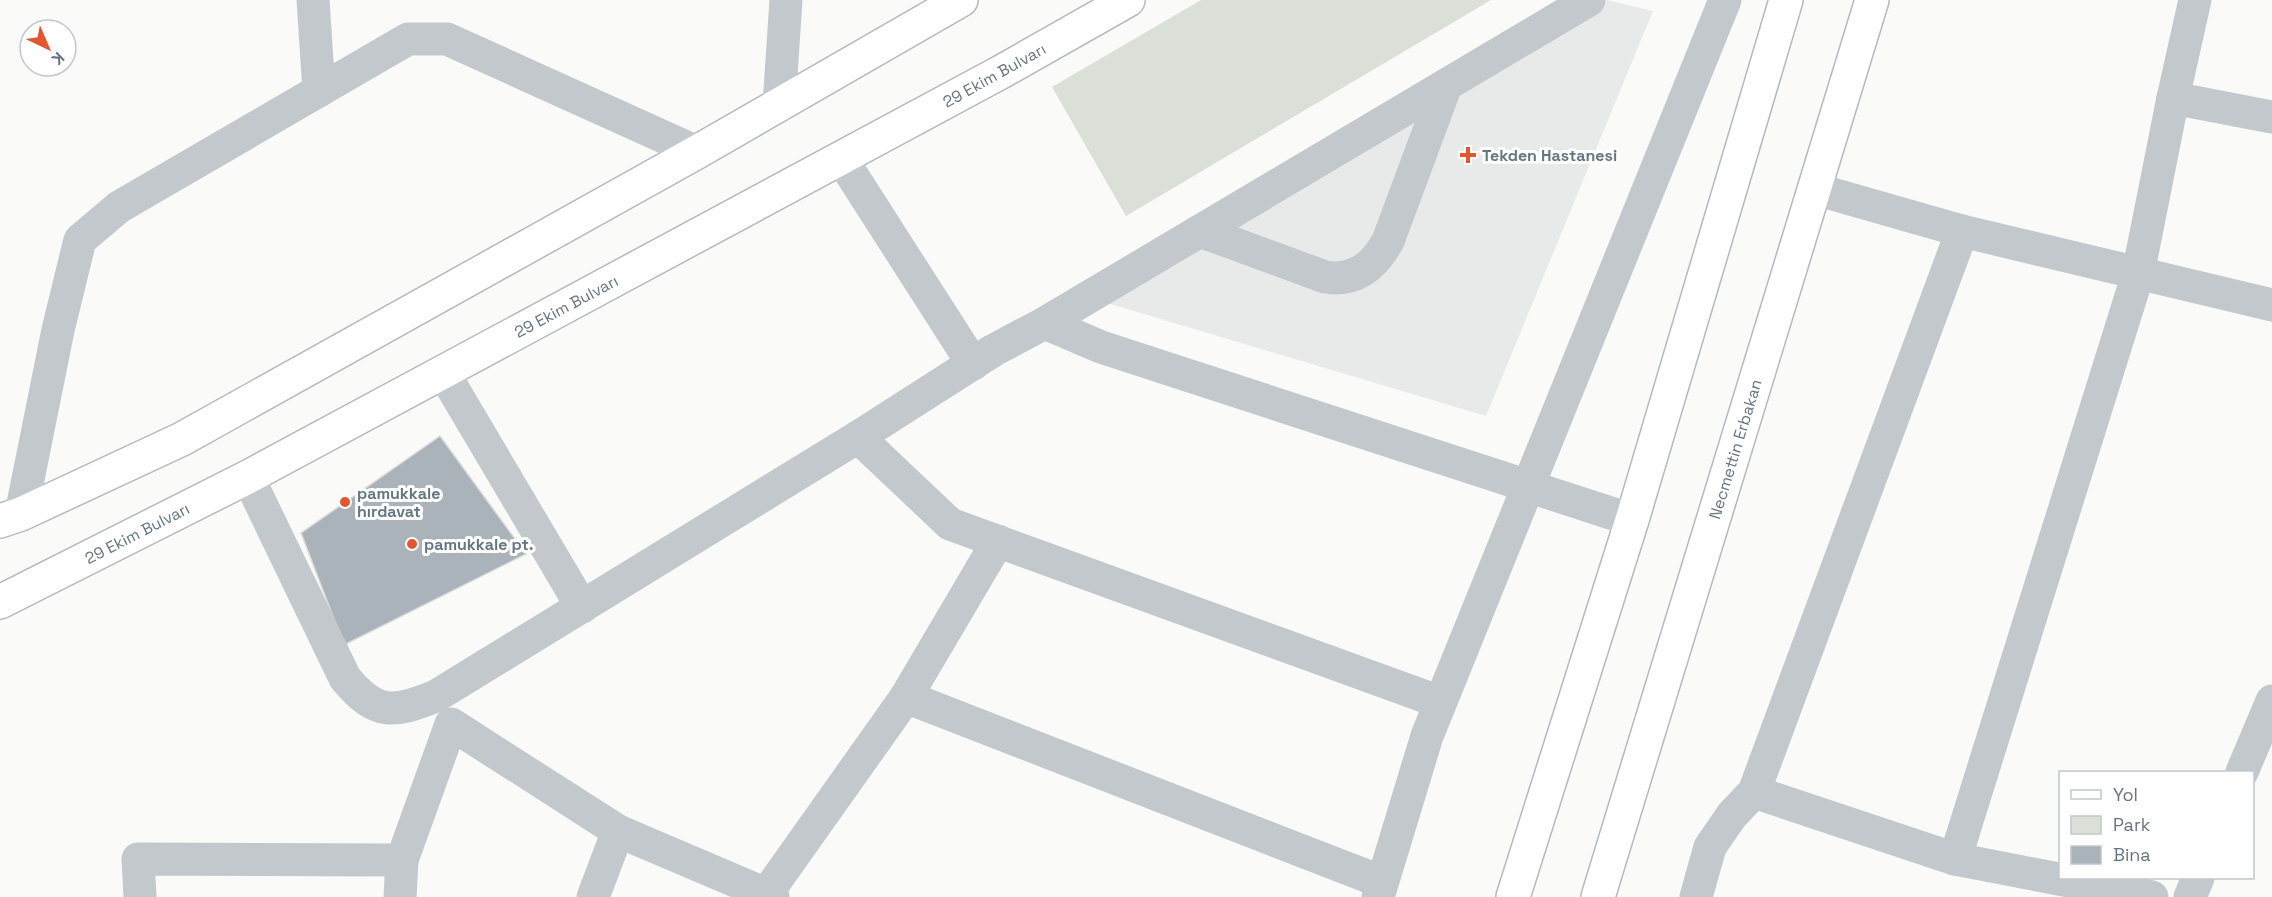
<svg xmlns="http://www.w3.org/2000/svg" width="2272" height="897" font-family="'Space Grotesk',sans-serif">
<rect width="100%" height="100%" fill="#fafaf8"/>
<path fill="#e8e9e9" d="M 1607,0 L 1653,11 L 1486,416 L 1097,300 Z"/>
<path fill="#dadfd7" d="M 1201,0 L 1491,0 L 1126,216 L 1052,87 Z"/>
<path fill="#aab3b9" stroke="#dcdcda" stroke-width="1.5" d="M 440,436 L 526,554 L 344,645 L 301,533 Z"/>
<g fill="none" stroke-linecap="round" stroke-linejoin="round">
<g stroke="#b5babe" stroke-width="36">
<g id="major">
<path d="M 0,521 L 21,514 L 182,439 L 697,152 L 961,0"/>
<path d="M 0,602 L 248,477 L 1001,72 L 1128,0"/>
<path d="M 1513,897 L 1632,520 L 1786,0"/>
<path d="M 1598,897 L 1872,0"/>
</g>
</g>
<g stroke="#c3c8cc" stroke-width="33">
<path d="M 313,0 L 319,91"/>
<path d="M 2173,98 L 2272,117"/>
<path d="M 779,105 L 786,0"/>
<path d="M 841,158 L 973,364"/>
<path d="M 1815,189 L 1962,231 L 2272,305"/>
<path d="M 1200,231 L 1325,277 C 1355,282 1374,266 1388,241 L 1446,85"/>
<path d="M 1045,323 L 1589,0"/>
<path d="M 443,372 L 582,607"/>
<path d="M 858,437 L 950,524 L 1440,702"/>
<path d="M 248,477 L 345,678 C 376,716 394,713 436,696 L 858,437 L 994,350 L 1045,323 L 1101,347 L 1632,520"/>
<path d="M 21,514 L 58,330 L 80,240 L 119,207 L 408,39 L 447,39 L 697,152"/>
<path d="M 906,697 L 1382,882"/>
<path d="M 2242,772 L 2272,701"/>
<path d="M 1754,792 L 1955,859 L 2152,897"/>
<path d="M 1955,859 L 2138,274 L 2173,98 L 2195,0"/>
<path d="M 767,893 L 906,697 L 998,541"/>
<path d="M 140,897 L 138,859 L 402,860"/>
<path d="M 400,897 L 402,860 L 451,724 L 618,831 L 773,897"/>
<path d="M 593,897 L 618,831"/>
<path d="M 1378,897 L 1427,736 L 1725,0"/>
<path d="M 1696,897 L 1710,847 L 1732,815 L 1754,792 L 1962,231"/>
<path d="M 2190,897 L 2198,878"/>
</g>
<use href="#major" stroke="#fff" stroke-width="33"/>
</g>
<g fill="#e4572e" stroke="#fff" stroke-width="2">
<path d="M1465 146h6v6h6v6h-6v6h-6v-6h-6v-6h6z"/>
<circle cx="345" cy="502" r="6"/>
<circle cx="412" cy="544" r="6"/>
</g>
<g text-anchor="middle" stroke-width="6" stroke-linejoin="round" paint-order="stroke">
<g font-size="16" fill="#657683" stroke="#fff">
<text transform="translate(994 75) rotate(-29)" y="6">29 Ekim Bulvarı</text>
<text transform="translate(566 306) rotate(-28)" y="6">29 Ekim Bulvarı</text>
<text transform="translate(1735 449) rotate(-73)" y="6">Necmettin Erbakan</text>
<text transform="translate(137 533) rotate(-27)" y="6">29 Ekim Bulvarı</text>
</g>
<g font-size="16" font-weight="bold" fill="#657683" stroke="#fff" text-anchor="start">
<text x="1482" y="161">Tekden Hastanesi</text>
<text x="357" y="499">pamukkale<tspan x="357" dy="18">hırdavat</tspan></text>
<text x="424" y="550">pamukkale pt.</text>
</g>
</g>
<rect x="2059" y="771" width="195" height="108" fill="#ffffff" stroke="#c1c8cd" stroke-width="1.5"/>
<rect x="2071" y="790" width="30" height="9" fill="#ffffff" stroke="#c1c8cd" stroke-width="1.5"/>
<text x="2113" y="801" font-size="18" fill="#657683">Yol</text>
<rect x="2071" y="816" width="30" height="18" fill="#dadfd7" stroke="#c1c8cd" stroke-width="1.5"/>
<text x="2113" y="831" font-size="18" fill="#657683">Park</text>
<rect x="2071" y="846" width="30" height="18" fill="#aab3b9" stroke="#c1c8cd" stroke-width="1.5"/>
<text x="2113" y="861" font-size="18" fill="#657683">Bina</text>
<g transform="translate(48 48) rotate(136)"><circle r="28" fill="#ffffff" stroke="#c1c8cd" stroke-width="1.5"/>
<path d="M0-4.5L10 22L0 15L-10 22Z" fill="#e4572e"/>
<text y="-9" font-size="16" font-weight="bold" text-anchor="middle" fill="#657683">K</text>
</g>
</svg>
